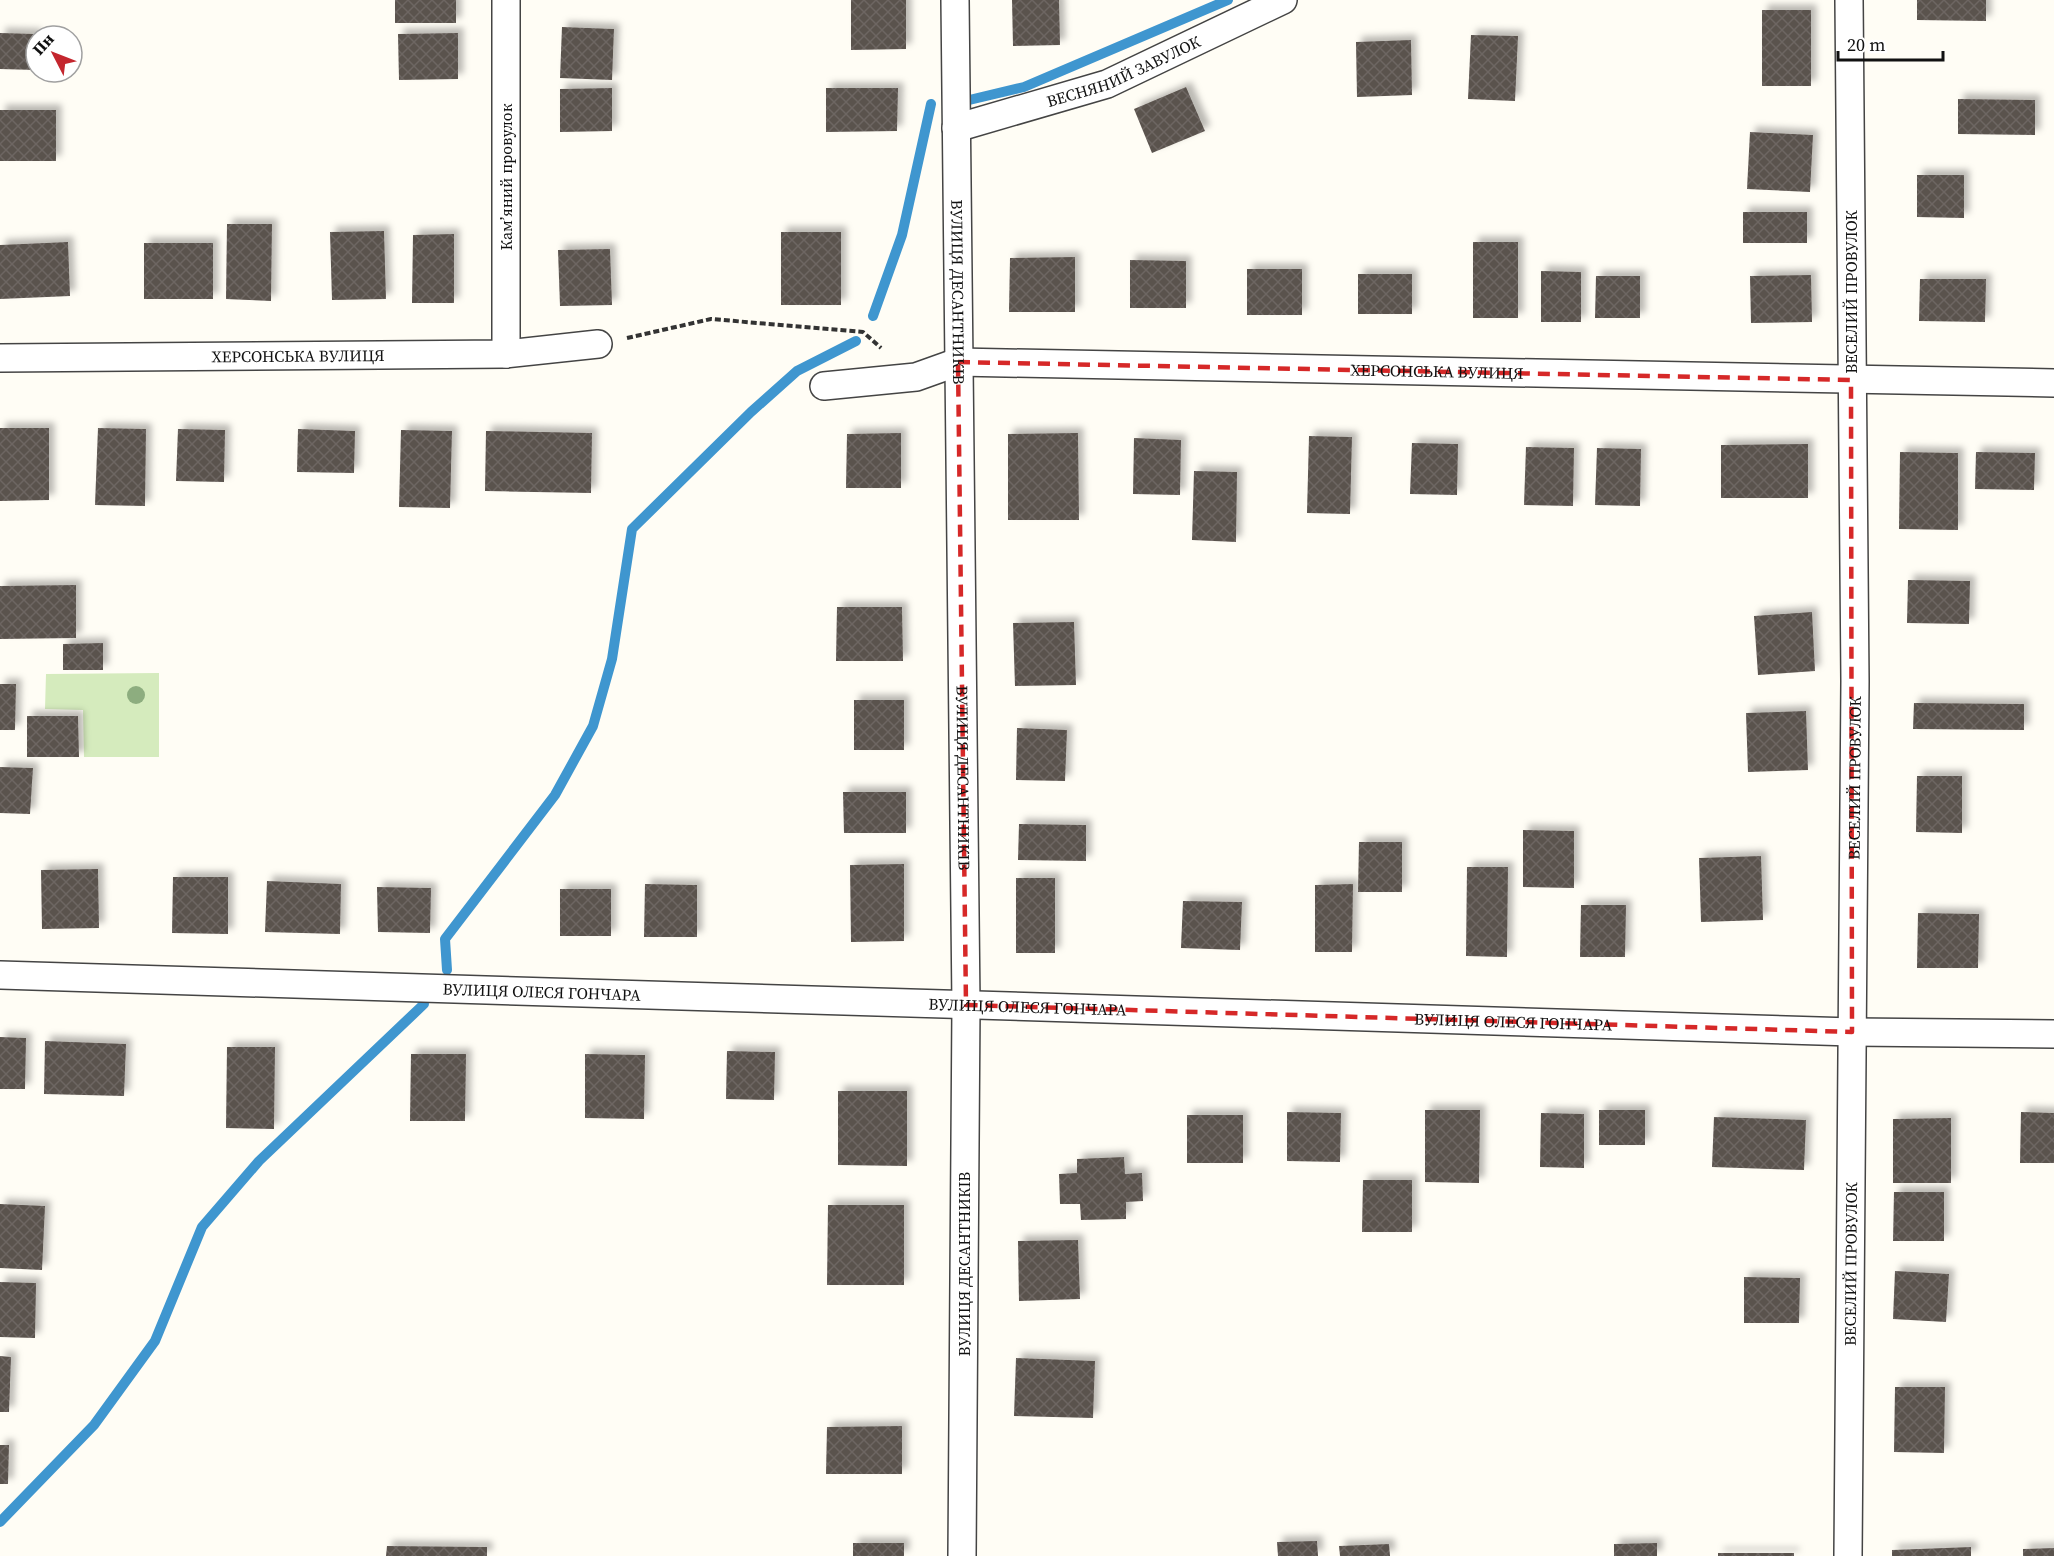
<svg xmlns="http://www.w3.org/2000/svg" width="2054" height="1556" font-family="'Source Serif 4',serif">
<defs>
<pattern id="building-cross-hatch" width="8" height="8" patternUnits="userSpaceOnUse" patternTransform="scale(1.5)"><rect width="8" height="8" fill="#5a524d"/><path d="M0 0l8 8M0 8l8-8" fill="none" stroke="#6d6662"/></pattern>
<filter id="shadow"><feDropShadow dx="5.5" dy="-5.5" stdDeviation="3" flood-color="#0004"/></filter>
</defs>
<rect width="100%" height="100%" fill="#fffdf5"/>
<path fill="#d5ebbd" d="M 159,673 L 159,757 L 84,757 L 83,710 L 45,709 L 46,674 Z"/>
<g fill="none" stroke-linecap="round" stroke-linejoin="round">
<g stroke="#3f96cf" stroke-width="10">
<path d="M 965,101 L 1024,87 L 1228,0"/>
<path d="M 873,316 L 902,235 L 931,104"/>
<path d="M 447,970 L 445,939 L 555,795 L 593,726 L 612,659 L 632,529 L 751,412 L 797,371 L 856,341"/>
<path d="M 0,1522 L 94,1425 L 155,1341 L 202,1227 L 259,1161 L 424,1004"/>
</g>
</g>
<g fill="url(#building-cross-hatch)" filter="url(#shadow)">
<rect x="395" y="0" width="61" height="23"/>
<path d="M 851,0 L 906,0 L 906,49 L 851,50 Z"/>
<path d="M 1012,0 L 1059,0 L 1060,45 L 1013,46 Z"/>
<path d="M 1917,0 L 1986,0 L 1986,21 L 1917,20 Z"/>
<rect x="1762" y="10" width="49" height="76"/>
<path d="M 562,27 L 614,29 L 612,80 L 560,78 Z"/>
<path d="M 0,33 L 36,34 L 36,70 L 0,69 Z"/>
<path d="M 458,33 L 458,79 L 399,80 L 398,34 Z"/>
<path d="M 1471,35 L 1518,36 L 1515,101 L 1468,99 Z"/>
<path d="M 1411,40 L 1412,95 L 1357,97 L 1356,42 Z"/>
<path d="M 1186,87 L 1205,131 L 1152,153 L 1134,109 Z"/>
<path d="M 612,88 L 612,131 L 560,132 L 560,89 Z"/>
<path d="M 826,88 L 898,88 L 897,131 L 826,132 Z"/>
<path d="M 1958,99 L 2035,100 L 2035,135 L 1958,134 Z"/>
<rect x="0" y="110" width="56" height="51"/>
<path d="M 1750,132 L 1813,135 L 1810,192 L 1747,189 Z"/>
<path d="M 1917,175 L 1964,175 L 1964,218 L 1917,217 Z"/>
<rect x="1743" y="212" width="64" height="31"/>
<path d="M 227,224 L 272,224 L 271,301 L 226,299 Z"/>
<path d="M 384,231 L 386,299 L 332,300 L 330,232 Z"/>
<rect x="781" y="232" width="60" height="73"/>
<path d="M 454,234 L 454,303 L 412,303 L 413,235 Z"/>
<path d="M 68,242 L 70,296 L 0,299 L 0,245 Z"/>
<rect x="1473" y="242" width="45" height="76"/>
<rect x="144" y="243" width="69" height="56"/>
<path d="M 610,249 L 612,305 L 560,306 L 558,250 Z"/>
<path d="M 1075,257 L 1075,312 L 1009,312 L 1010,258 Z"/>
<path d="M 1130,260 L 1186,261 L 1186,308 L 1130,308 Z"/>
<rect x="1247" y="269" width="55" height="46"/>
<path d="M 1541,271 L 1581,272 L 1581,322 L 1541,322 Z"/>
<rect x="1358" y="274" width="54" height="40"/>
<path d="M 1811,275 L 1812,322 L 1751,323 L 1750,276 Z"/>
<path d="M 1596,276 L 1640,276 L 1640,318 L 1595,318 Z"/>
<path d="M 1920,279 L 1986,279 L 1985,322 L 1919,321 Z"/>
<path d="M 0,428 L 49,428 L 49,500 L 0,501 Z"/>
<path d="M 98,428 L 146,429 L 145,506 L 95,505 Z"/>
<path d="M 178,429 L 225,430 L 224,482 L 176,481 Z"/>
<path d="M 298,429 L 355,431 L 354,473 L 297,472 Z"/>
<path d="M 401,430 L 452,431 L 450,508 L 399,507 Z"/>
<path d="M 486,431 L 592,433 L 591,493 L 485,491 Z"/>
<path d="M 901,433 L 901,488 L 846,488 L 847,434 Z"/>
<path d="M 1078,433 L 1079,520 L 1008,520 L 1008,434 Z"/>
<path d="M 1309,436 L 1352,437 L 1350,514 L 1307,513 Z"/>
<path d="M 1134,438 L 1181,440 L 1180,495 L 1133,494 Z"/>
<path d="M 1412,443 L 1458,444 L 1457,495 L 1410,494 Z"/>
<path d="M 1808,444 L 1808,498 L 1721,498 L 1721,445 Z"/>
<path d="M 1526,447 L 1574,448 L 1573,506 L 1524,505 Z"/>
<path d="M 1597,448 L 1641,449 L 1640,506 L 1595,505 Z"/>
<path d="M 1900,452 L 1958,453 L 1958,530 L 1899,529 Z"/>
<path d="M 1976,452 L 2035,453 L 2034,490 L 1975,489 Z"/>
<path d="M 1194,471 L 1237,472 L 1236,542 L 1192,540 Z"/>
<path d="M 1908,580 L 1970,581 L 1969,624 L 1907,623 Z"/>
<path d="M 76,585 L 76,638 L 0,639 L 0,586 Z"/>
<path d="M 837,607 L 902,607 L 903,661 L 836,661 Z"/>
<path d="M 1812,612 L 1815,671 L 1758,675 L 1754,616 Z"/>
<path d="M 1074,622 L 1076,685 L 1015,686 L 1013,623 Z"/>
<path d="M 103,643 L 103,670 L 63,670 L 63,644 Z"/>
<path d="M 0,684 L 16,684 L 15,730 L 0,730 Z"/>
<rect x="854" y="700" width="50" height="50"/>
<path d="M 1914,703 L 2024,704 L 2024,730 L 1913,729 Z"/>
<path d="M 1806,711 L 1808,770 L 1748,772 L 1746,713 Z"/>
<path d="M 27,716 L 78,716 L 79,757 L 27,757 Z"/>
<path d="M 1017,728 L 1067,730 L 1065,781 L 1016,780 Z"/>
<path d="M 0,767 L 33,768 L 30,814 L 0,813 Z"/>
<path d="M 1917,776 L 1962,776 L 1962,833 L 1916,832 Z"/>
<path d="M 843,792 L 906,792 L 906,833 L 844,833 Z"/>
<path d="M 1019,824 L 1086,825 L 1086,861 L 1018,860 Z"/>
<path d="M 1523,830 L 1574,831 L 1574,888 L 1523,887 Z"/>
<path d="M 1359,842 L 1402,842 L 1402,892 L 1358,892 Z"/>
<path d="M 1761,856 L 1763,920 L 1701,922 L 1699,858 Z"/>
<path d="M 904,864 L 904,941 L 851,942 L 850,865 Z"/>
<path d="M 1467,867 L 1508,867 L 1507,957 L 1466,956 Z"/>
<path d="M 98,869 L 99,928 L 42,929 L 41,870 Z"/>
<path d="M 173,877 L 228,877 L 228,934 L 172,933 Z"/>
<rect x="1016" y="878" width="39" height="75"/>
<path d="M 267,881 L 341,884 L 340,934 L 265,932 Z"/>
<path d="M 645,884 L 697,885 L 697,937 L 644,937 Z"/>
<path d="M 1353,884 L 1352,952 L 1315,952 L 1315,885 Z"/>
<path d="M 377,887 L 431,888 L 430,933 L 378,932 Z"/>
<rect x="560" y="889" width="51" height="47"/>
<path d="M 1183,901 L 1242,902 L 1240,950 L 1181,948 Z"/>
<path d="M 1581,905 L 1626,905 L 1625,957 L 1580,957 Z"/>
<path d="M 1918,913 L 1979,914 L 1978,968 L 1917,968 Z"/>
<path d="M 0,1037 L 26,1038 L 25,1089 L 0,1089 Z"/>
<path d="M 45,1041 L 126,1044 L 124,1096 L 44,1094 Z"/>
<path d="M 227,1047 L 275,1047 L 274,1129 L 226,1128 Z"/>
<path d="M 727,1051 L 775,1052 L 774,1100 L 726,1099 Z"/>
<path d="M 411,1054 L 466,1054 L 465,1121 L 410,1121 Z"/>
<path d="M 585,1054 L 645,1055 L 644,1119 L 585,1118 Z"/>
<path d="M 838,1091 L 907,1091 L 907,1166 L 838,1165 Z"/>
<path d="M 1425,1110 L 1480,1110 L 1479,1183 L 1425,1182 Z"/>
<rect x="1599" y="1110" width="46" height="35"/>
<path d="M 1287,1112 L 1341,1113 L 1340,1162 L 1287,1161 Z"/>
<path d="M 2021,1112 L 2054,1113 L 2054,1163 L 2020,1163 Z"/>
<path d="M 1541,1113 L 1584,1114 L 1584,1168 L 1540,1167 Z"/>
<rect x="1187" y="1115" width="56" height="48"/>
<path d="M 1714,1117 L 1806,1120 L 1804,1170 L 1712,1167 Z"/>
<path d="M 1951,1118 L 1951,1183 L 1893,1183 L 1893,1119 Z"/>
<path d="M 1124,1157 L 1125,1174 L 1142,1173 L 1143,1201 L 1126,1202 L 1126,1219 L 1081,1220 L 1080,1204 L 1060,1204 L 1059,1174 L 1077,1173 L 1077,1159 Z"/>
<path d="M 1363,1180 L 1412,1180 L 1412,1232 L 1362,1232 Z"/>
<path d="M 1894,1192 L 1944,1192 L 1944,1241 L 1893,1241 Z"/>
<path d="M 0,1204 L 45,1206 L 42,1270 L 0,1268 Z"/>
<path d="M 828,1205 L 904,1205 L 904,1285 L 827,1285 Z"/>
<path d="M 1078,1240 L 1080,1299 L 1019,1301 L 1018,1241 Z"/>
<path d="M 1895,1271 L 1949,1274 L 1946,1322 L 1893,1319 Z"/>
<path d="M 1744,1277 L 1800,1278 L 1799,1323 L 1744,1323 Z"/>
<path d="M 0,1282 L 36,1283 L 35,1338 L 0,1337 Z"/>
<path d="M 0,1356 L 11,1357 L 9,1412 L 0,1412 Z"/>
<path d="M 1016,1358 L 1095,1361 L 1093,1418 L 1014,1416 Z"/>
<path d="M 1895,1387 L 1945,1387 L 1944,1453 L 1894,1452 Z"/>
<path d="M 902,1426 L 902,1474 L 826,1474 L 827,1427 Z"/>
<path d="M 0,1445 L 9,1445 L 8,1484 L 0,1484 Z"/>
<path d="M 1317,1541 L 1318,1556 L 1278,1556 L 1277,1542 Z"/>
<rect x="853" y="1543" width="51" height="13"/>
<path d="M 1657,1543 L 1657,1556 L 1614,1556 L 1614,1544 Z"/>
<path d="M 1389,1544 L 1390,1556 L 1340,1556 L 1339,1546 Z"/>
<path d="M 387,1546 L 487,1547 L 487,1556 L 386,1556 Z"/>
<path d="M 1971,1547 L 1971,1556 L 1892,1556 L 1892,1550 Z"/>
<path d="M 2054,1548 L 2054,1556 L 2023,1556 L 2023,1549 Z"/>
<rect x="1718" y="1553" width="76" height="3"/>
</g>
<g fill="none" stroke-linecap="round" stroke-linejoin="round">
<g stroke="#444" stroke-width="30">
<g id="minor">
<path d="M 506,0 L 506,354"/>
<path id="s1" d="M 955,0 L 966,1005 L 962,1556"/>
<path id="s2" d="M 956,128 L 1107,84 L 1283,0"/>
<path id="s3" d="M 0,358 L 506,354 L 598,344"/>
<path id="s4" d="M 824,386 L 916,377 L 958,362 L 2054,383"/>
<path id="s5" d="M 0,975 L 1852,1032 L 2054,1034"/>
<path id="s6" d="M 1848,1556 L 1855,681 L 1849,0"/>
</g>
</g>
<path stroke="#333" stroke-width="4" stroke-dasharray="6 3" stroke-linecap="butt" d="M 627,338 L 711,319 L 863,332 L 881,348"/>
<use href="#minor" stroke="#fff" stroke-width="27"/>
</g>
<circle fill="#8dad7f" cx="136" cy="695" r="9"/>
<path fill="none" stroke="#d62828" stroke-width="4.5" stroke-dasharray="12 8" stroke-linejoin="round" d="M 958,362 L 1851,380 L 1852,1032 L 966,1005 Z"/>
<g text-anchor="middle" stroke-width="6" stroke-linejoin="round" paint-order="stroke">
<g font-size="16" fill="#111" stroke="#fff">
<text dy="6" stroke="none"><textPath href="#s2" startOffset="177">ВЕСНЯНИЙ ЗАВУЛОК</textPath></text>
<text transform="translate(506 177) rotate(-90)" y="6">Камʼяний провулок</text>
<text dy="6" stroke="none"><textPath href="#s1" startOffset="292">ВУЛИЦЯ ДЕСАНТНИКІВ</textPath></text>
<text transform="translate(1851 292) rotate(-90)" y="6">ВЕСЕЛИЙ ПРОВУЛОК</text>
<text dy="6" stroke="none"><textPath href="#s3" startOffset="298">ХЕРСОНСЬКА ВУЛИЦЯ</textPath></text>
<text dy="6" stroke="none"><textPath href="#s4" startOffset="616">ХЕРСОНСЬКА ВУЛИЦЯ</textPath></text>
<text dy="6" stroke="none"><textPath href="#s1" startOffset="778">ВУЛИЦЯ ДЕСАНТНИКІВ</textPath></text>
<text dy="6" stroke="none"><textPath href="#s6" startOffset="778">ВЕСЕЛИЙ ПРОВУЛОК</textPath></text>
<text dy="6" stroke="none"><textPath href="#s5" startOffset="542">ВУЛИЦЯ ОЛЕСЯ ГОНЧАРА</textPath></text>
<text dy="6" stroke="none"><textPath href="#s5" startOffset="1028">ВУЛИЦЯ ОЛЕСЯ ГОНЧАРА</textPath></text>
<text dy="6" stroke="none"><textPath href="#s5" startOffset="1514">ВУЛИЦЯ ОЛЕСЯ ГОНЧАРА</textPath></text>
<text transform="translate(964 1264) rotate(-90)" y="6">ВУЛИЦЯ ДЕСАНТНИКІВ</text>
<text dy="6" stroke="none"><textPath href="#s6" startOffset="292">ВЕСЕЛИЙ ПРОВУЛОК</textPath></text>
</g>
</g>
<g transform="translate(54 54) rotate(312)"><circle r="28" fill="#ffffff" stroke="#a0a0a0" stroke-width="1.5"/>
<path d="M0-4.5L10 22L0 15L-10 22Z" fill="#c4262e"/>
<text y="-9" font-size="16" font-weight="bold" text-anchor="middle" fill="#111111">Пн</text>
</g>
<path d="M1838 51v9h105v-9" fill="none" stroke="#111111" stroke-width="3"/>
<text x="1847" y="51" font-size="18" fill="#111111" stroke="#ffffff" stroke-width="4.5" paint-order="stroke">20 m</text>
</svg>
